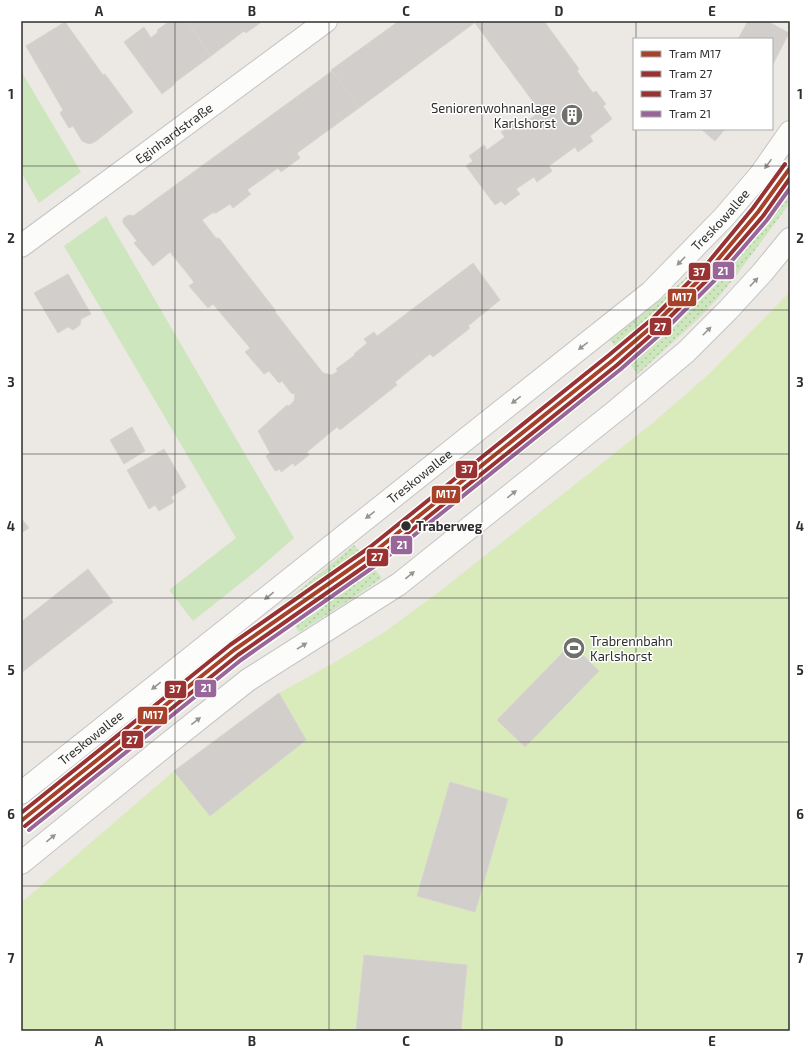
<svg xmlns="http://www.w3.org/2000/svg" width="811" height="1052" font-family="'Exo 2',sans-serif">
<defs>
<pattern id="grass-dots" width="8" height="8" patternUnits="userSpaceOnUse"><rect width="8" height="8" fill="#cee6be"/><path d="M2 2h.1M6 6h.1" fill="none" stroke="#b1c6a4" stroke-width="1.8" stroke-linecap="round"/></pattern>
</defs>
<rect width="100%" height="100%" fill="#ece8e4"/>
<g fill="url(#grass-dots)">
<path d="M 790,158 L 790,203 L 735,277 L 718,298 L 696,321 L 638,374 L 610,340 C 637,319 665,297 690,274 C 728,240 761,199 790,158 Z"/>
<path d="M 601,363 L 615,379 L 392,557 L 379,541 Z"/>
<path d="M 354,545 L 382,578 L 350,600 L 299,632 L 280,606 Z"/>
</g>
<g fill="#cee6be">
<path d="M 21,71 L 81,172 L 39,203 L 21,172 Z"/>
<path d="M 106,216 L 294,538 L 256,571 L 193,621 L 169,590 L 236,538 L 64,246 Z"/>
</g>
<path fill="#d9eabb" d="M 790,292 L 790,1031 L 21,1031 L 21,903 L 174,771 L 279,693 L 332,664 L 383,633 L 439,592 L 654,422 L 708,375 Z"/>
<g fill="#d1cecb" stroke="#d7d4d0">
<path d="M 170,21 L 187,21 L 211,56 L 174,83 L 175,84 L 162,94 L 124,42 L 144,27 L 151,38 L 158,32 L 157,30 Z"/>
<path d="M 187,21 L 259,21 L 260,23 L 246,33 L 244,31 L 211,56 Z"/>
<path d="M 399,21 L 477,21 L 359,108 L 331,70 Z"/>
<path d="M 477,21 L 544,21 L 579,69 L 577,71 L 593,93 L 596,91 L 606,104 L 603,106 L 612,119 L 590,136 L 593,141 L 578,152 L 575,147 L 549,166 L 552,171 L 537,182 L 534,177 L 516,189 L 520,194 L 505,205 L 501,201 L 495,205 L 466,166 L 473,161 L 469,156 L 484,145 L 487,150 L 505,137 L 501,132 L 516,122 L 520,127 L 540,111 L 475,23 Z"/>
<path d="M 748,21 L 767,21 L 789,33 L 772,66 L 772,39 L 738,39 Z"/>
<path d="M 65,22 L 103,75 L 105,74 L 133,112 L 96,141 L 90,144 L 87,143 L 82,141 L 73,126 L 69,128 L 60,113 L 63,110 L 26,46 Z"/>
<path d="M 332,71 L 359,108 L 297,153 L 300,158 L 281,172 L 278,168 L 247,190 L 251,194 L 233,208 L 230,204 L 216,213 L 212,213 L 202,220 L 216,238 L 219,238 L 276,311 L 275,312 L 323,373 L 332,375 L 338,371 L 336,369 L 355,355 L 354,354 L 367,343 L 364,339 L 374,332 L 377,336 L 473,263 L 500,300 L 468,326 L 470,328 L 433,357 L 430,354 L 395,382 L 397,385 L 340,430 L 337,427 L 307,452 L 309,455 L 295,466 L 293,463 L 281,472 L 280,469 L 275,471 L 266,456 L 270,453 L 258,431 L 287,405 L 289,406 L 294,401 L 295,394 L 291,393 L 282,381 L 279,383 L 269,371 L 264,374 L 245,352 L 250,348 L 213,304 L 208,308 L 189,286 L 194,282 L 170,252 L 153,266 L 134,243 L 137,241 L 123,223 L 123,220 L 124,218 L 127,216 L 130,215 L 133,216 Z"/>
<path d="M 701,129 L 725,129 L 715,141 Z"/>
<path d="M 68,274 L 91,314 L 81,319 L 80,325 L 73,330 L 68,327 L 58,333 L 34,293 Z"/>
<path d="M 132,427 L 145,451 L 124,464 L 110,440 Z"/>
<path d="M 164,449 L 186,487 L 171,497 L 174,502 L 159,511 L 155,505 L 149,509 L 127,470 Z"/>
<path d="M 21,518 L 29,528 L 21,533 Z"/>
<path d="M 88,569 L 113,602 L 21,673 L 21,622 Z"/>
<path d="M 571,644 L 599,671 L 525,747 L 497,720 Z"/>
<path d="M 279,693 L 306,740 L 210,816 L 174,771 Z"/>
<path d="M 450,782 L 508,799 L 475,912 L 417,896 Z"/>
<path d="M 364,955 L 467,965 L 461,1031 L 356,1031 Z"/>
</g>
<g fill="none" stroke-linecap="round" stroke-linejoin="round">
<g stroke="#c5c4c5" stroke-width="24">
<g id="minor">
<path id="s1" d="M 21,246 L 326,21"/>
</g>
</g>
<g stroke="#c5c4c5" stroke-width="24">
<g id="secondary">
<path id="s2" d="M 21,793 L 651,292 L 724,217 L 760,175 L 790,132"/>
<path d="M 21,863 L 165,746 L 248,680 L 399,584 L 618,409 L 686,352 L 728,310 L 762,273 L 790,239"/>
</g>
</g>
<use href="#minor" stroke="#fcfcfb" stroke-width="22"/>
<use href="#secondary" stroke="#fcfcfb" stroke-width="22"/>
<g stroke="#fff" stroke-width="7">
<path id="tram-1" d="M 21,821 L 234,650 L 374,552 L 613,360 L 656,323 L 710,269 L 758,212 L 790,168"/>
</g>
<g stroke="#fff" stroke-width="7">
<path id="tram-2" d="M 25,826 L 238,655 L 378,557 L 617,365 L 660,327 L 714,273 L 763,216 L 790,178"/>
</g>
<g stroke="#fff" stroke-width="7">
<path id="tram-3" d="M 21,813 L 230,645 L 370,547 L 609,355 L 652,319 L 706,265 L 753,208 L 785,164"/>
</g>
<g stroke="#fff" stroke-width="7">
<path id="tram-4" d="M 29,830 L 241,660 L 382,561 L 621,369 L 664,331 L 718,277 L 767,220 L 790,188"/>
</g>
<use href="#tram-1" stroke="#a6422a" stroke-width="4"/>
<use href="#tram-2" stroke="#933" stroke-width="4"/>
<use href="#tram-3" stroke="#933" stroke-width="4"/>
<use href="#tram-4" stroke="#969" stroke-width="4"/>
</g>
<defs><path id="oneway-solid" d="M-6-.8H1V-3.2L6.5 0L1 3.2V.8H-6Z"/></defs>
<g fill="#959594">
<use href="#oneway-solid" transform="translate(768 164) rotate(125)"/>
<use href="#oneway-solid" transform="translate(681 261) rotate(134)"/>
<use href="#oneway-solid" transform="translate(754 282) rotate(-47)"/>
<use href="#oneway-solid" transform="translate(707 331) rotate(-45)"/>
<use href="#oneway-solid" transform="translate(583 346) rotate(142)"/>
<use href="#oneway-solid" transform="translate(516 400) rotate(142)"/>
<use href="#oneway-solid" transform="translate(512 494) rotate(-39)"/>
<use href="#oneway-solid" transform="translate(370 515) rotate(142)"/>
<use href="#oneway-solid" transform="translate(410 575) rotate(-39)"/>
<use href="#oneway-solid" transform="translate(269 596) rotate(141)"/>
<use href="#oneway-solid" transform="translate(302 646) rotate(-32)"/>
<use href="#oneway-solid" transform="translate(156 686) rotate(141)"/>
<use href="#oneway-solid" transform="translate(196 721) rotate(-38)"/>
<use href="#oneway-solid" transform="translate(51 838) rotate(-39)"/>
</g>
<path fill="none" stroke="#2e2e2e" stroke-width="1" stroke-opacity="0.55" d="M 175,21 L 175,1031M 329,21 L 329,1031M 482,21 L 482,1031M 636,21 L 636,39M 636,129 L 636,1031M 21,166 L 790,166M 21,310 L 790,310M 21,454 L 790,454M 21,598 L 790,598M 21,742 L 790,742M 21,886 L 790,886"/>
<defs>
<g id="building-disc" transform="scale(1.15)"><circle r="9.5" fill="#706f6e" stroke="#fff"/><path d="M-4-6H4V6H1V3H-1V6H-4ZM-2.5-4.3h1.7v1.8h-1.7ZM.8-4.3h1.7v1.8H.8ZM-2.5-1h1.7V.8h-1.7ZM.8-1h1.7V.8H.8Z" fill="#fff"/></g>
<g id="stadium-disc" transform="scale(1.15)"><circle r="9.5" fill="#706f6e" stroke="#fff"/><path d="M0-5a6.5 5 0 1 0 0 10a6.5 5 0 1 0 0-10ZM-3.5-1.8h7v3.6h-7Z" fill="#fff"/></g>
</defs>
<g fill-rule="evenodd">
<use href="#building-disc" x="572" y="115"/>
<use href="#stadium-disc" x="574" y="648"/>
</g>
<circle fill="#2e2e2e" stroke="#fff" stroke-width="1.5" cx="406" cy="526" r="5.5"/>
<g text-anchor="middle" stroke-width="3" stroke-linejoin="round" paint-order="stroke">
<g font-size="13" fill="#2e2e2e" stroke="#fff" text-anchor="end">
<text x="556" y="113">Seniorenwohnanlage<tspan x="556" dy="15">Karlshorst</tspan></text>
<text x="590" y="646" text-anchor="start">Trabrennbahn<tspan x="590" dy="15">Karlshorst</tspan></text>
</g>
<g font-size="13" fill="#2e2e2e" stroke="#fff">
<text dy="5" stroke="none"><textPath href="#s1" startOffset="190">Eginhardstraße</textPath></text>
<text dy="5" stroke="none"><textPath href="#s2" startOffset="905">Treskowallee</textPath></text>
<text dy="5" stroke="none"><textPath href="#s2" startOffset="509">Treskowallee</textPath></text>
<text dy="5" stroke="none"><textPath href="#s2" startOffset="89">Treskowallee</textPath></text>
</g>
<g font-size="13" font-weight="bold" fill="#2e2e2e" stroke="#fff" text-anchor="start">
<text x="416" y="531">Traberweg</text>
</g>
</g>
<g stroke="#fff" stroke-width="1.5">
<rect x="712" y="261" width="23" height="19" rx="4" fill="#969"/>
<rect x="688" y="262" width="23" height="19" rx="4" fill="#933"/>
<rect x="667" y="288" width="30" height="19" rx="4" fill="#a6422a"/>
<rect x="649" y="317" width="23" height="19" rx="4" fill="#933"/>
<rect x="455" y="460" width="23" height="19" rx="4" fill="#933"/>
<rect x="431" y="485" width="30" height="19" rx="4" fill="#a6422a"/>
<rect x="390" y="535" width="23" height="20" rx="4" fill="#969"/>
<rect x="366" y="548" width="23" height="19" rx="4" fill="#933"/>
<rect x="194" y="679" width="23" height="19" rx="4" fill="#969"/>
<rect x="164" y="680" width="23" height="19" rx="4" fill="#933"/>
<rect x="137" y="706" width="31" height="19" rx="4" fill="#a6422a"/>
<rect x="121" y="730" width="23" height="19" rx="4" fill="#933"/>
</g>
<g font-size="11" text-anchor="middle" font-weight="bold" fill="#fff">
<text x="723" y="275">21</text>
<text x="699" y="276">37</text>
<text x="682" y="301">M17</text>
<text x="660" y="331">27</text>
<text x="467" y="473">37</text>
<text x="446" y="498">M17</text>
<text x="402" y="549">21</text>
<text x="377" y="561">27</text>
<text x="206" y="692">21</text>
<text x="175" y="693">37</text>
<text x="153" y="719">M17</text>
<text x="132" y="744">27</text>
</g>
<rect width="811" height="1052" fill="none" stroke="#ffffff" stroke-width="44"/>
<rect x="633" y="38" width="140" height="92" fill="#ffffff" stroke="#ababab"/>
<rect x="641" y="51" width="20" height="6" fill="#a6422a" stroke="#ababab"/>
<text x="669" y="58" font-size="12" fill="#2e2e2e">Tram M17</text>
<rect x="641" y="71" width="20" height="6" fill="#993333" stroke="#ababab"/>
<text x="669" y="78" font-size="12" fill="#2e2e2e">Tram 27</text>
<rect x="641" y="91" width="20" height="6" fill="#993333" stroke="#ababab"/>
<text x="669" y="98" font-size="12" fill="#2e2e2e">Tram 37</text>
<rect x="641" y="111" width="20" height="6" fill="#996699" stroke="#ababab"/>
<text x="669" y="118" font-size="12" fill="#2e2e2e">Tram 21</text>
<rect x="22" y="22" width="767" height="1008" fill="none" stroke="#2e2e2e" stroke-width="1.5"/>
<g font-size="13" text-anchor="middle" font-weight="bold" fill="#2e2e2e">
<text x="99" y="16">A</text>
<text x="252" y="16">B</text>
<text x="406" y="16">C</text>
<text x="559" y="16">D</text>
<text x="712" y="16">E</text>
<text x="11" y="99">1</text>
<text x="800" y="99">1</text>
<text x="11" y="243">2</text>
<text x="800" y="243">2</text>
<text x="11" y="387">3</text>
<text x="800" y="387">3</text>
<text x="11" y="531">4</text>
<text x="800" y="531">4</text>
<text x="11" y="675">5</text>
<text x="800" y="675">5</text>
<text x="11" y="819">6</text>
<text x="800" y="819">6</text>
<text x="11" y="963">7</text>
<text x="800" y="963">7</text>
<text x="99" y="1046">A</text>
<text x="252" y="1046">B</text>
<text x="406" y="1046">C</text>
<text x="559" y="1046">D</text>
<text x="712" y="1046">E</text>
</g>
</svg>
